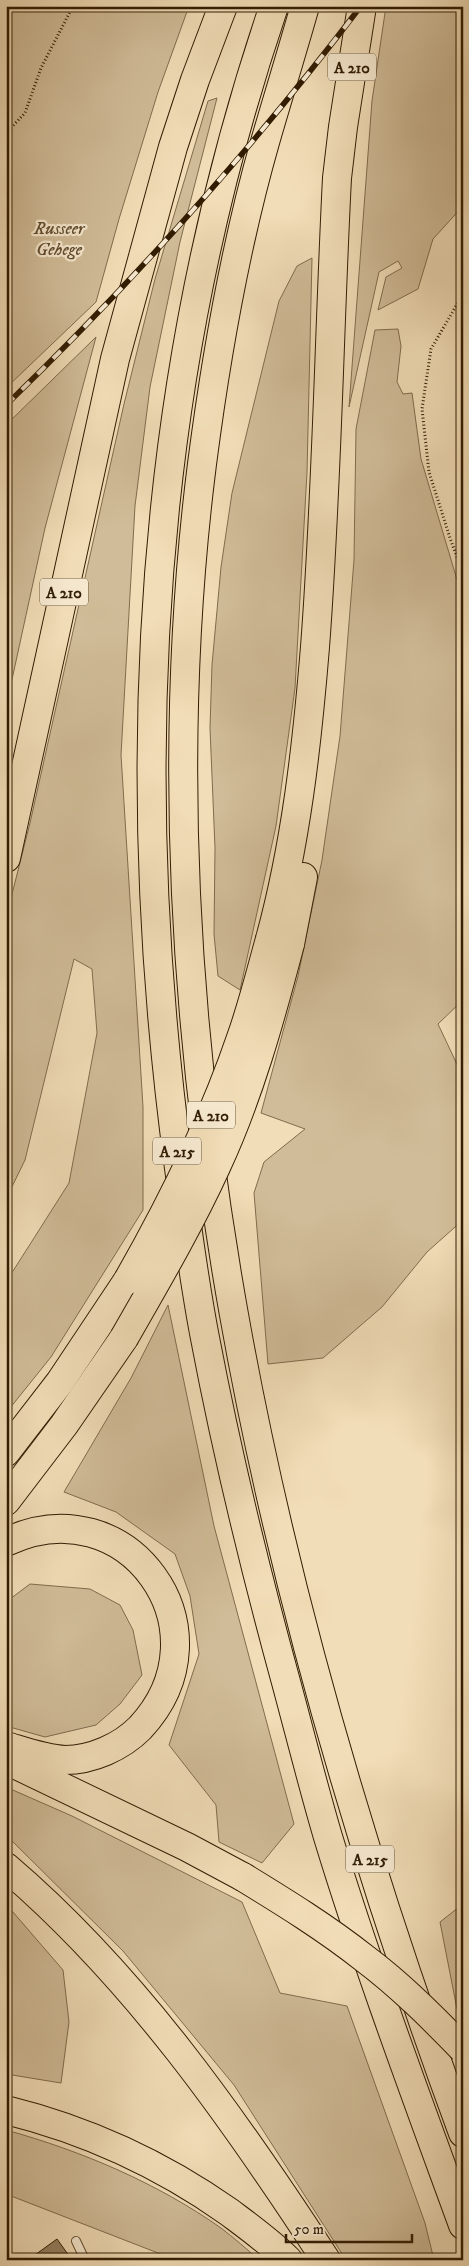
<svg xmlns="http://www.w3.org/2000/svg" width="469" height="2266" font-family="'IM FELL DW Pica',serif">
<rect width="100%" height="100%" fill="#f1ddb7"/>
<filter id="stains"><feTurbulence type="fractalNoise" baseFrequency=".004" numOctaves="4"/><feColorMatrix values="0 0 0 0 .2 0 0 0 0 .09 0 0 0 0 .02 0 0 0 .5 -.17"/></filter>
<radialGradient id="worn" r=".72"><stop offset=".6" stop-color="#630" stop-opacity="0"/><stop offset="1" stop-color="#630" stop-opacity=".3"/></radialGradient>
<g fill="#d0bc98" stroke="#806c4d">
<path d="M 6,6 L 189,6 L 158,92 L 119,219 L 96,302 L 6,388 Z"/>
<path d="M 386,6 L 463,6 L 463,206 L 433,239 L 418,289 L 378,310 L 386,277 L 402,268 L 398,261 L 379,272 L 349,407 L 372,101 Z"/>
<path d="M 217,98 L 180,242 L 150,387 L 135,506 L 121,755 L 143,1107 L 143,1210 L 51,1357 L 6,1413 L 6,1282 L 69,1183 L 97,1033 L 92,969 L 74,959 L 25,1160 L 6,1199 L 6,918 L 30,823 L 124,404 L 155,279 L 208,101 Z"/>
<path d="M 312,258 L 307,472 L 295,688 L 276,826 L 240,990 L 218,976 L 214,934 L 215,848 L 210,728 L 212,665 L 221,567 L 232,493 L 279,301 L 297,266 Z"/>
<path d="M 398,329 L 401,346 L 397,382 L 403,394 L 412,393 L 421,459 L 458,583 L 460,674 L 463,683 L 463,1000 L 438,1024 L 463,1077 L 463,1220 L 427,1252 L 382,1307 L 323,1358 L 268,1364 L 254,1193 L 264,1162 L 305,1129 L 261,1113 L 298,976 L 322,860 L 340,736 L 354,560 L 356,429 L 375,330 Z"/>
<path d="M 96,337 L 45,528 L 6,707 L 6,425 Z"/>
<path d="M 168,1305 L 214,1526 L 294,1824 L 262,1863 L 219,1842 L 216,1805 L 169,1745 L 199,1654 L 190,1596 L 175,1554 L 116,1512 L 64,1492 L 131,1378 Z"/>
<path d="M 30,1584 L 90,1589 L 120,1605 L 133,1630 L 142,1675 L 120,1704 L 96,1725 L 45,1737 L 6,1726 L 6,1602 Z"/>
<path d="M 6,1787 L 72,1816 L 242,1902 L 280,1993 L 347,2006 L 425,2223 L 434,2260 L 346,2260 L 234,2085 L 123,1951 L 6,1835 Z"/>
<path d="M 6,1904 L 63,1970 L 69,2022 L 61,2083 L 6,2074 Z"/>
<path d="M 463,1904 L 463,2015 L 457,2009 L 440,1922 Z"/>
<path d="M 6,2130 C 82,2151 157,2183 221,2228 C 234,2238 247,2249 259,2260 L 176,2260 L 6,2194 Z"/>
</g>
<path fill="#958060" stroke="#311c02" d="M 57,2239 L 72,2260 L 28,2260 Z"/>
<g fill="none" stroke-linecap="round" stroke-linejoin="round">
<g stroke="#614c2f" stroke-width="10">
<path id="lane" d="M 76,2241 L 85,2260"/>
</g>
<g stroke="#311c02" stroke-width="30">
<g id="highway">
<path d="M 274,6 C 146,382 126,776 179,1168 C 187,1225 194,1282 205,1338 C 227,1454 255,1569 286,1682 C 300,1734 313,1786 328,1837 C 368,1968 416,2096 463,2225"/>
<path d="M 305,6 C 292,52 278,97 265,142 C 235,247 216,356 202,464 C 131,1023 270,1610 463,2133"/>
<path d="M 6,858 L 115,359 L 173,147 L 195,80 L 223,6"/>
<path d="M 270,939 C 296,844 307,745 315,647 C 327,491 329,334 337,178 L 343,127 L 362,6"/>
<path d="M 290,944 L 303,877"/>
<path d="M 6,1452 L 60,1382 L 128,1280"/>
<path d="M 6,1501 L 64,1425 L 124,1338"/>
<path d="M 6,1542 C 127,1484 232,1630 140,1728 C 121,1747 92,1760 65,1760 C 45,1759 26,1752 6,1746"/>
<path d="M 6,1760 L 187,1847 L 243,1877"/>
<path d="M 6,1867 C 135,1977 234,2119 326,2260"/>
<path d="M 6,2110 C 87,2130 161,2164 229,2212 C 249,2227 270,2242 288,2260"/>
</g>
</g>
<g stroke="#311c02" stroke-width="3" stroke-dasharray="1 2.5" stroke-linecap="butt">
<path d="M 6,133 L 25,113 L 41,68 L 73,6"/>
<path d="M 463,294 L 431,349 L 422,409 L 429,472 L 450,538 L 463,573"/>
</g>
<use href="#lane" stroke="#f6e9d0" stroke-width="8"/>
<use href="#highway" stroke="#f1ddb7" stroke-width="28"/>
<g stroke="#311c02" stroke-width="5.5">
<path id="rail" d="M 6,405 C 134,281 253,148 361,6"/>
</g>
<use href="#rail" stroke="#f6e9d0" stroke-width="4" stroke-dasharray="11" stroke-linecap="butt"/>
<g stroke="#311c02" stroke-width="30" stroke-linecap="butt">
<g id="highway-bridge">
<path d="M 128,1280 C 173,1201 213,1121 242,1035 C 253,1004 261,971 270,939"/>
<path d="M 124,1338 C 156,1282 189,1226 216,1167 C 249,1096 270,1020 290,944"/>
<path d="M 243,1877 C 284,1902 326,1928 364,1958 C 400,1985 432,2017 463,2049"/>
</g>
</g>
<use href="#highway-bridge" stroke="#f1ddb7" stroke-width="28"/>
</g>
<g text-anchor="middle" stroke-width="4.5" stroke-linejoin="round" paint-order="stroke">
<g fill="#f6e9d0" stroke="#6c5a40" stroke-width="1">
<rect x="328" y="53.5" width="48" height="27" rx="4"/>
<rect x="40" y="578.5" width="48" height="27" rx="4"/>
<rect x="187" y="1101.5" width="48" height="27" rx="4"/>
<rect x="153" y="1137.5" width="48" height="27" rx="4"/>
<rect x="346" y="1845.5" width="48" height="27" rx="4"/>
</g>
<g font-size="16" font-weight="bold" fill="#311c02">
<text x="352" y="73">A 210</text>
<text x="64" y="598">A 210</text>
<text x="211" y="1121">A 210</text>
<text x="177" y="1157">A 215</text>
<text x="370" y="1865">A 215</text>
</g>
<g font-size="18" font-style="italic" fill="#614c2f" stroke="#f6e9d0">
<text x="59" y="234">Russeer<tspan x="59" dy="21">Gehege</tspan></text>
</g>
</g>
<rect width="469" height="2266" fill="none" stroke="#f1ddb7" stroke-width="25"/>
<rect x="8" y="8" width="454" height="2251" fill="none" stroke="#311c02" stroke-width="2.5"/>
<rect x="12" y="12" width="444" height="2241" fill="none" stroke="#311c02"/>
<path d="M286 2234v8h126v-8" fill="none" stroke="#311c02" stroke-width="2.5"/>
<text x="294" y="2234" font-size="15" fill="#311c02" stroke="#f6e9d0" stroke-width="4" paint-order="stroke">50 m</text>
<rect width="100%" height="100%" filter="url(#stains)"/>
<rect width="100%" height="100%" fill="url(#worn)"/>
</svg>
